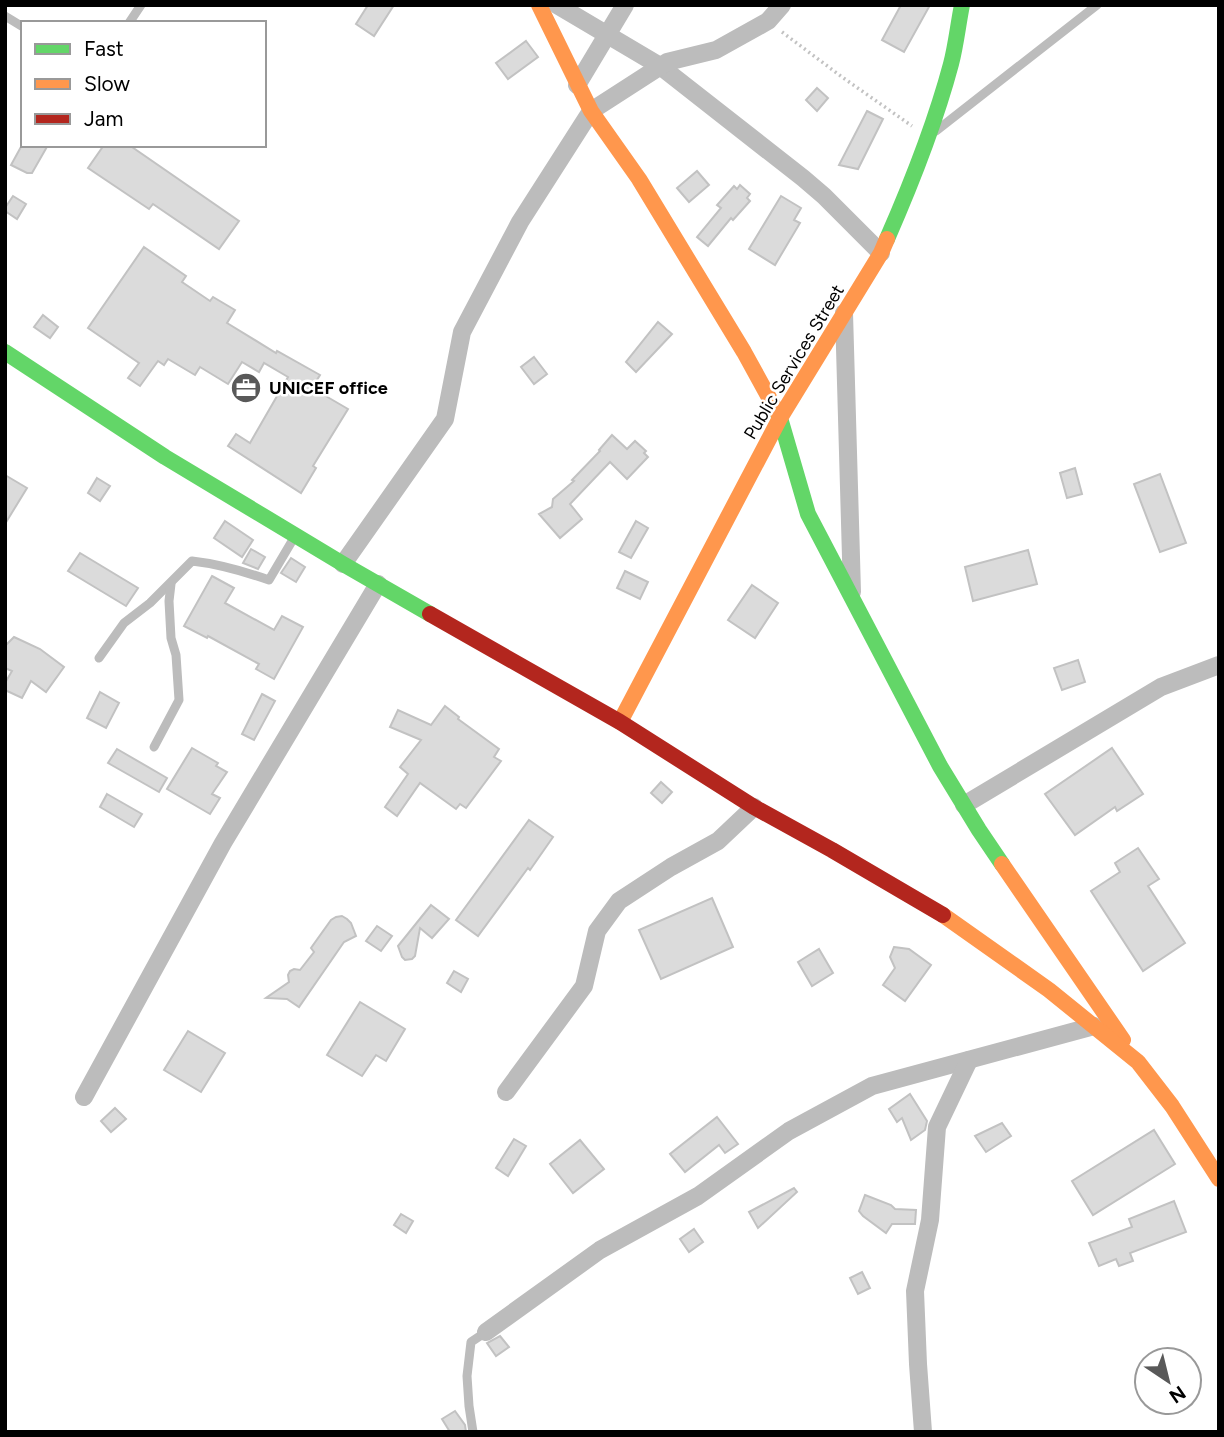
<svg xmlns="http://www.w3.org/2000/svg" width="1224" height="1437" font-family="Figtree,sans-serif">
<rect width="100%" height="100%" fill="#fff"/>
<g fill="#dbdbdb" stroke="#c2c2c2" stroke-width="2">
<path d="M 368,5 L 394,5 L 374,36 L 356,24 Z"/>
<path d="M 901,5 L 930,5 L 904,52 L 882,40 Z"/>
<path d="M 526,41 L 538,57 L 508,79 L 496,63 Z"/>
<path d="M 817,88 L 828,98 L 817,111 L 806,100 Z"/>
<path d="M 867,111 L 883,119 L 858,169 L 839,165 Z"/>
<path d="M 22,145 L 48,145 L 32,173 L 27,173 L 11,165 Z"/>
<path d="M 104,145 L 129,145 L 239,221 L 219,249 L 153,204 L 149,209 L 88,168 Z"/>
<path d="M 697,171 L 709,185 L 689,202 L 677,188 Z"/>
<path d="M 740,185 L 750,194 L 747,198 L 750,201 L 733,220 L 731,218 L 708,246 L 697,237 L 721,208 L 717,205 L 734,186 L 737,189 Z"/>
<path d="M 13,196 L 26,204 L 17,219 L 5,211 L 5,208 Z"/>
<path d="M 781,196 L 801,208 L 794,220 L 800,223 L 775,265 L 749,249 Z"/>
<path d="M 144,247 L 186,276 L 182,282 L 210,301 L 213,297 L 235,310 L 227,323 L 276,353 L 277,351 L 320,375 L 312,388 L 348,409 L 313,466 L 316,468 L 301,493 L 228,446 L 236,434 L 250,443 L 288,377 L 264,363 L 259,372 L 242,362 L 228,384 L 200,367 L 195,375 L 168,359 L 164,365 L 158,361 L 140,386 L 128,378 L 139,363 L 88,328 Z"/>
<path d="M 43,315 L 58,327 L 50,338 L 34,327 Z"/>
<path d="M 658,322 L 672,334 L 636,372 L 626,362 Z"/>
<path d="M 534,357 L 547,374 L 534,384 L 521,367 Z"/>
<path d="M 612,435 L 627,449 L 635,441 L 646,451 L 644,453 L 648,457 L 627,479 L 610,462 L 570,504 L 582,519 L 560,538 L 539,514 L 552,507 L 553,499 L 574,481 L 572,480 L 600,451 L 599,450 Z"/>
<path d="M 1075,468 L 1082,494 L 1067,498 L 1060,473 Z"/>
<path d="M 1160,474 L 1186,543 L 1160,552 L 1134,484 Z"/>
<path d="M 5,475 L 27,488 L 5,524 Z"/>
<path d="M 97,478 L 110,486 L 100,501 L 88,493 Z"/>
<path d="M 225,521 L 253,540 L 242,557 L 214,538 Z"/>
<path d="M 636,521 L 648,528 L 631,558 L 619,552 Z"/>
<path d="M 251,549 L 265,557 L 258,569 L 243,563 Z"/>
<path d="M 1028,550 L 1037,584 L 973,601 L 965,567 Z"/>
<path d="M 80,553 L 138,588 L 126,606 L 68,571 Z"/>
<path d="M 291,558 L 305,567 L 296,582 L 281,573 Z"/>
<path d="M 625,571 L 648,582 L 640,599 L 617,588 Z"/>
<path d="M 212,576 L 234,588 L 225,603 L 274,630 L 282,616 L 303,627 L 274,679 L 256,669 L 259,664 L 208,636 L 207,638 L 184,626 Z"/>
<path d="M 752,585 L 778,603 L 755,638 L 728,620 Z"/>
<path d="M 14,637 L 40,649 L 64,667 L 46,692 L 31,681 L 22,698 L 5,690 L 5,683 L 12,671 L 5,668 L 5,646 Z"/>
<path d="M 1078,660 L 1085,682 L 1062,690 L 1054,668 Z"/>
<path d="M 100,692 L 119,703 L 106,728 L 87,718 Z"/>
<path d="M 262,694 L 275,701 L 254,740 L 242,734 Z"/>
<path d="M 445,706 L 459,717 L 458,719 L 499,749 L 494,757 L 501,761 L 466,808 L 460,804 L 456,809 L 420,783 L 397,816 L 385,807 L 408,774 L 400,767 L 421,740 L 390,727 L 398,710 L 431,725 Z"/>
<path d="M 192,748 L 218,763 L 216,766 L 227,772 L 212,794 L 220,798 L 210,814 L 167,789 Z"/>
<path d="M 1112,748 L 1143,794 L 1117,811 L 1115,807 L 1075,835 L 1045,794 Z"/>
<path d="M 117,749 L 167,778 L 159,792 L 108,763 Z"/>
<path d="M 661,782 L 672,792 L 662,803 L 651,793 Z"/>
<path d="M 107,794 L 142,814 L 134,827 L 100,807 Z"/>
<path d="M 529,820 L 553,837 L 530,870 L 528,868 L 478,936 L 456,920 Z"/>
<path d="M 1138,848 L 1159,879 L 1148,886 L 1185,943 L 1143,971 L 1091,891 L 1120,872 L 1115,863 Z"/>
<path d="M 712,898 L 733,947 L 661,979 L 639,930 Z"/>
<path d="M 431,905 L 449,919 L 432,938 L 420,928 L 415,956 L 412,959 L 405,960 L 402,957 L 398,946 Z"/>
<path d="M 342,916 L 347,919 L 351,923 L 356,936 L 344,942 L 299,1007 L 287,999 L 266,998 L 289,982 L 288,975 L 290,971 L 294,969 L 300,970 L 314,952 L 311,948 L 331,920 L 336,917 Z"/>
<path d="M 377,926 L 392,936 L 381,951 L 366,941 Z"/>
<path d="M 894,947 L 909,949 L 931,965 L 905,1001 L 883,985 L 895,968 L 890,957 Z"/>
<path d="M 819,949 L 833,973 L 812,986 L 798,962 Z"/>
<path d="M 454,971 L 468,979 L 461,992 L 447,983 Z"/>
<path d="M 360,1002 L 405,1029 L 386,1061 L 376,1055 L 362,1076 L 327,1055 Z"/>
<path d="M 188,1031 L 225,1053 L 201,1092 L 164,1070 Z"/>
<path d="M 910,1094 L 927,1121 L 925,1130 L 911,1140 L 902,1118 L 897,1122 L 889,1109 Z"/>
<path d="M 115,1108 L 126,1119 L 111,1132 L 101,1121 Z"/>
<path d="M 717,1117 L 738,1144 L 725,1153 L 719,1145 L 685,1172 L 670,1154 Z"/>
<path d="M 1002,1123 L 1011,1136 L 986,1152 L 975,1136 Z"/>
<path d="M 1154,1130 L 1175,1164 L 1093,1215 L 1072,1181 Z"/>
<path d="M 514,1139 L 526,1146 L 508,1176 L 496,1168 Z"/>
<path d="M 580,1140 L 604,1169 L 573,1193 L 550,1164 Z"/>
<path d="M 794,1188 L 797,1192 L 758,1228 L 749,1212 Z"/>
<path d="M 865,1195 L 891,1205 L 895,1209 L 916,1210 L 915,1224 L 892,1224 L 886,1233 L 863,1216 L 859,1211 Z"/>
<path d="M 1174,1201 L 1186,1232 L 1130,1253 L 1133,1261 L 1119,1266 L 1116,1259 L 1099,1266 L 1089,1243 L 1132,1227 L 1129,1219 Z"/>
<path d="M 401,1214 L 413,1221 L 406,1233 L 394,1225 Z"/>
<path d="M 694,1229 L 703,1242 L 689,1252 L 680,1239 Z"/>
<path d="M 862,1272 L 870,1288 L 858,1294 L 850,1278 Z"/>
<path d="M 500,1336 L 509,1347 L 496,1356 L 487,1343 Z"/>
<path d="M 455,1411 L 465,1425 L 466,1432 L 450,1432 L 442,1419 Z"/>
</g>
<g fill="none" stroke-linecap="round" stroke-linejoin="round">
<path stroke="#c2c2c2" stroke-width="3.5" stroke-dasharray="2 3.5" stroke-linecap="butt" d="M 782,32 L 842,77 L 912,126"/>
<g stroke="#bcbcbc" stroke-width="9">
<path d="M 5,16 L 23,27"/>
<path d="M 129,23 L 141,5"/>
<path d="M 936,131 L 1097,5"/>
<path d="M 99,658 L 124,623 L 150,603 L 192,561 C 219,564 243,571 269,580 L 295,536"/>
<path d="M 154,747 L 179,700 L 176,655 L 171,638 L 169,601 L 171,584"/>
<path d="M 473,1432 L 469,1406 L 467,1376 L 471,1342 L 486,1332"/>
</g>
<g stroke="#bcbcbc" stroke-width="18">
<path d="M 557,5 L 660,66 L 803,178 L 824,196 L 881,253"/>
<path d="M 577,85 L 625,5"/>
<path d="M 844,313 L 852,592"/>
<path d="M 343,564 L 445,419 L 462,332 L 520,222 L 591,111 L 667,62 L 716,50 L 768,21 L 782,5"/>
<path d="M 964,805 L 1161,687 L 1219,665"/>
<path d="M 506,1092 L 584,986 L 597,931 L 619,901 L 671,867 L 718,841 L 754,807"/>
<path d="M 84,1097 L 223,843 L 378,584"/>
<path d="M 486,1332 L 600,1250 L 698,1196 L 789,1131 L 872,1086 L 1094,1026"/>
<path d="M 923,1432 L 918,1364 L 915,1291 L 930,1220 L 937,1127 L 969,1060"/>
</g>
<g stroke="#63d668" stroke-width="16">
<path d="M 887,239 C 912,182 935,124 951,64 C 956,45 958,25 962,5"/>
<path d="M 5,352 L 165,457 L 343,564 L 430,614"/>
<path d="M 777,412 L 780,418 L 808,514 L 940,766 L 979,830 L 1002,864"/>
</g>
<g stroke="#ff974d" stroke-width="16">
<path d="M 539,5 L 591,111 L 639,179 L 744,352 L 777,412"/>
<path d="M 620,722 L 780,418 L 881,253 L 887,239"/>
<path d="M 1002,864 L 1123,1040"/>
<path d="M 943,915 L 1049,990 L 1138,1062 L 1172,1106 L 1219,1179"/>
</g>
<path stroke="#b3261e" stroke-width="16" d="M 430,614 L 620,722 L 754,807 L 832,850 L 943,915"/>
</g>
<defs>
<g id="office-disc" transform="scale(1.575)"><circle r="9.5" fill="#595959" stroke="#fff"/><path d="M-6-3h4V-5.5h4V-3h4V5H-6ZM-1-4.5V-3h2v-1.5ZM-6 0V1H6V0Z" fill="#fff"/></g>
</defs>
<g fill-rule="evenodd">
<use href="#office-disc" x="246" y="388"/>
</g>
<g text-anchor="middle" stroke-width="5" stroke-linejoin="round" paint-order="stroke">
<g font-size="18" fill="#000" stroke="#fff">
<text transform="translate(794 362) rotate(-59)" y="6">Public Services Street</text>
</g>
<g font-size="18" font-weight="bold" fill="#000" stroke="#fff" text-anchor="start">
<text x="269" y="394">UNICEF office</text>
</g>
</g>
<rect width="1224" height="1437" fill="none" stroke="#000000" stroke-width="14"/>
<rect x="21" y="21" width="245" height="126" fill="#ffffff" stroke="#999999" stroke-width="2"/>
<rect x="35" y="44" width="35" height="10" fill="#63d668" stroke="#999999" stroke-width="2"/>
<text x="84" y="56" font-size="21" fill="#000000">Fast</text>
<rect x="35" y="79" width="35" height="10" fill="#ff974d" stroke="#999999" stroke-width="2"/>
<text x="84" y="91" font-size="21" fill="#000000">Slow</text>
<rect x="35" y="114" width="35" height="10" fill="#b3261e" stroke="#999999" stroke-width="2"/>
<text x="84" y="126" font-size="21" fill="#000000">Jam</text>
<g transform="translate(1168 1381) rotate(145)"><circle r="33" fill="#ffffff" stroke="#999999" stroke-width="2"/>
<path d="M0-5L12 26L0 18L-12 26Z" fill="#595959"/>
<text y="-10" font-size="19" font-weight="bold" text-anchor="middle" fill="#000000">N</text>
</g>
</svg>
